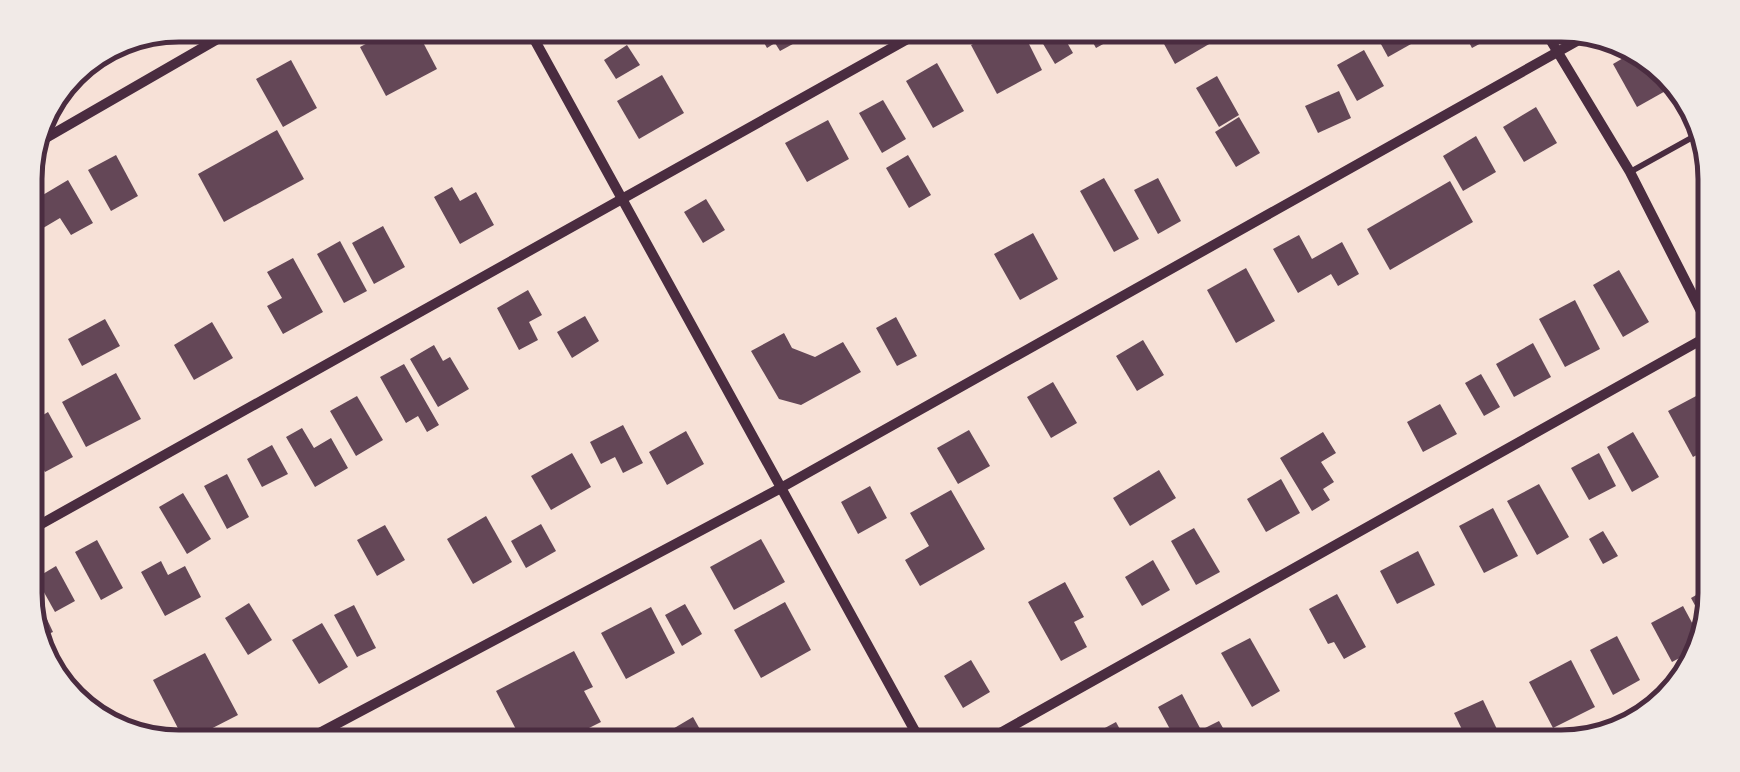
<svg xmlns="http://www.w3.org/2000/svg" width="1740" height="772" font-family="'Roboto Condensed',sans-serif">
<rect width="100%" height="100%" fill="#f7e1d7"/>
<g fill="#644757">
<path d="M 398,27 L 415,27 L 437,69 L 386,96 L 360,47 Z"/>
<path d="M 757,30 L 797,30 L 802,39 L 780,51 L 775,43 L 767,48 Z"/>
<path d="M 997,32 L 1023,32 L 1042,70 L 997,94 L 971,45 Z"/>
<path d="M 1036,32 L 1061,32 L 1073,53 L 1055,64 Z"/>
<path d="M 1087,32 L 1123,33 L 1096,48 Z"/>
<path d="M 1158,33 L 1228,33 L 1175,64 Z"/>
<path d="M 1376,35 L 1427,35 L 1388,57 Z"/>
<path d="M 1465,35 L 1494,36 L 1472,48 Z"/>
<path d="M 627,45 L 640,65 L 616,79 L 604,60 Z"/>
<path d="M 1364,50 L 1384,86 L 1357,101 L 1337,65 Z"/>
<path d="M 1637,50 L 1654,64 L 1669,89 L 1637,107 L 1613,64 Z"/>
<path d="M 291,60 L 317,108 L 283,127 L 256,79 Z"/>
<path d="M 937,63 L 964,111 L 933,128 L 906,81 Z"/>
<path d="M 662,75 L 684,113 L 639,139 L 617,101 Z"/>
<path d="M 1217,76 L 1239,115 L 1219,127 L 1196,88 Z"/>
<path d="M 1339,91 L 1351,118 L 1318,133 L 1305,106 Z"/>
<path d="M 883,100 L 906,139 L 882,153 L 859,113 Z"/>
<path d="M 1536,107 L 1557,143 L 1524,162 L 1503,127 Z"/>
<path d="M 1239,117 L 1260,153 L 1236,167 L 1215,132 Z"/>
<path d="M 828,120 L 849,159 L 807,182 L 785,143 Z"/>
<path d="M 277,130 L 304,179 L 224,222 L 198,174 Z"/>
<path d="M 1476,136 L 1496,172 L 1463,191 L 1443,156 Z"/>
<path d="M 116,155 L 138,196 L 111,211 L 88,170 Z"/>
<path d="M 908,155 L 931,195 L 909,208 L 886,168 Z"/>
<path d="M 1104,178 L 1139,239 L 1114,252 L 1080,191 Z"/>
<path d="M 1158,178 L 1181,221 L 1158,234 L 1134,190 Z"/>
<path d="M 68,180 L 93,223 L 71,235 L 60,218 L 33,234 L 26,221 L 26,205 Z"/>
<path d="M 1450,181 L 1473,222 L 1390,270 L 1367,229 Z"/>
<path d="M 452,187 L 460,201 L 476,192 L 494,225 L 460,244 L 434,197 Z"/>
<path d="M 706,199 L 725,230 L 703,243 L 684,212 Z"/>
<path d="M 383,226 L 405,267 L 374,284 L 352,243 Z"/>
<path d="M 1033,233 L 1058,279 L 1020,300 L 994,254 Z"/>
<path d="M 1299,235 L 1312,259 L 1342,242 L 1359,274 L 1338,286 L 1331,274 L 1298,293 L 1273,249 Z"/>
<path d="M 340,241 L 367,291 L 344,303 L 317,254 Z"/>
<path d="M 293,258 L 323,312 L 283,334 L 267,306 L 282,298 L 267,272 Z"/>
<path d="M 1246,268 L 1275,321 L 1236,343 L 1207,290 Z"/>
<path d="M 1619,270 L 1649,322 L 1623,337 L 1593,285 Z"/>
<path d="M 528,290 L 542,315 L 529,322 L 538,340 L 519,350 L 497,308 Z"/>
<path d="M 1575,300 L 1600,349 L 1565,367 L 1539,319 Z"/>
<path d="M 585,316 L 599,341 L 572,358 L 557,332 Z"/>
<path d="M 896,317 L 917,356 L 897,366 L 876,328 Z"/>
<path d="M 105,319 L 120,346 L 82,366 L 68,339 Z"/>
<path d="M 212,322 L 233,358 L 194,380 L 174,345 Z"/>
<path d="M 784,333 L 792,348 L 815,357 L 843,342 L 861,372 L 801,405 L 779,399 L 751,351 Z"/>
<path d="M 1143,340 L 1164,375 L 1137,391 L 1116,356 Z"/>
<path d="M 1533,343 L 1551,377 L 1514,397 L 1496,364 Z"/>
<path d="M 434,345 L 443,361 L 450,357 L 469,389 L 438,407 L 410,359 Z"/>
<path d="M 404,364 L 439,425 L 427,432 L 418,416 L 406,423 L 380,377 Z"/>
<path d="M 116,373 L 141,419 L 86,447 L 62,402 Z"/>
<path d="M 1481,374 L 1500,407 L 1484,416 L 1465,383 Z"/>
<path d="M 1053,382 L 1077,423 L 1051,438 L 1027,397 Z"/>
<path d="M 1698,395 L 1708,414 L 1708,449 L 1693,457 L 1668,411 Z"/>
<path d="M 357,396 L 383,440 L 356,456 L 330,411 Z"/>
<path d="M 1440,404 L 1457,434 L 1423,452 L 1407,422 Z"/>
<path d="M 48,412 L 73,457 L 45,472 L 27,441 L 27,425 Z"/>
<path d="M 623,425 L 643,463 L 623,473 L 615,457 L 601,464 L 590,442 Z"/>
<path d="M 302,428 L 314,448 L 331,438 L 348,468 L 315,487 L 286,437 Z"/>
<path d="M 969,430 L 990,466 L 958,484 L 937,448 Z"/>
<path d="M 686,431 L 704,464 L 667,485 L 649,452 Z"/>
<path d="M 1323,432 L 1336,453 L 1321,462 L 1334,482 L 1323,489 L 1330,500 L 1312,511 L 1280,458 Z"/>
<path d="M 1633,432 L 1659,477 L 1632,492 L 1607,447 Z"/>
<path d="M 272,445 L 288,474 L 262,487 L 247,459 Z"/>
<path d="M 572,453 L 591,487 L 551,510 L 531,476 Z"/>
<path d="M 1599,453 L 1616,486 L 1589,500 L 1571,468 Z"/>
<path d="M 1159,470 L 1176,498 L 1130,526 L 1113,498 Z"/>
<path d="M 227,474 L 249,517 L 227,529 L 204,486 Z"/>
<path d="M 1281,479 L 1300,513 L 1266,532 L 1247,499 Z"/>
<path d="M 1539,484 L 1569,537 L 1537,555 L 1507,501 Z"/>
<path d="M 870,486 L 887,518 L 858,534 L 841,502 Z"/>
<path d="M 951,490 L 985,549 L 920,586 L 905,560 L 929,546 L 910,513 Z"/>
<path d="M 183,493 L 211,539 L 187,554 L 159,507 Z"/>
<path d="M 1493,508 L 1518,556 L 1484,573 L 1459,526 Z"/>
<path d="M 486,516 L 512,562 L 473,584 L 447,539 Z"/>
<path d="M 541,524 L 556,551 L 526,568 L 511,541 Z"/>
<path d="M 385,525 L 405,560 L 377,576 L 357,540 Z"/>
<path d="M 1194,528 L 1220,572 L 1196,585 L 1171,541 Z"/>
<path d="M 1603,531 L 1618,556 L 1603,564 L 1589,539 Z"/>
<path d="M 761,539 L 785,582 L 734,610 L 710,567 Z"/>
<path d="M 97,540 L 123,588 L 101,600 L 75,552 Z"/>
<path d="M 1418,551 L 1435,585 L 1397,604 L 1380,571 Z"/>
<path d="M 1153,560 L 1170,590 L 1142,606 L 1125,577 Z"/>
<path d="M 161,561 L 168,575 L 185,566 L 201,597 L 165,616 L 141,572 Z"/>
<path d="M 56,566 L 75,601 L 55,612 L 36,578 Z"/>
<path d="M 1065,582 L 1084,617 L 1074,622 L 1087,647 L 1061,661 L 1028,602 Z"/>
<path d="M 1705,590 L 1704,612 L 1704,622 L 1691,598 Z"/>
<path d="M 1337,594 L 1366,647 L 1344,659 L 1334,642 L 1328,644 L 1309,609 Z"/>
<path d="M 36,596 L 53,632 L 36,639 L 28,622 L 28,600 Z"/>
<path d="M 785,602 L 811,650 L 761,678 L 734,630 Z"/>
<path d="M 249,603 L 272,640 L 248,655 L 225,618 Z"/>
<path d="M 685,604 L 702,634 L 682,646 L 665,615 Z"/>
<path d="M 354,605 L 376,648 L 357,657 L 334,615 Z"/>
<path d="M 1683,606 L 1704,645 L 1672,662 L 1651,623 Z"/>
<path d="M 651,607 L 675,653 L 626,679 L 601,633 Z"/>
<path d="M 322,623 L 348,667 L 319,684 L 292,640 Z"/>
<path d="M 1617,636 L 1640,680 L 1613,695 L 1590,650 Z"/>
<path d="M 1250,638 L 1280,691 L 1252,707 L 1221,653 Z"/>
<path d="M 574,651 L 593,687 L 584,691 L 601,722 L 567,739 L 521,739 L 496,691 Z"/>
<path d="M 205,653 L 238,715 L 197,736 L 182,736 L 153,680 Z"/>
<path d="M 971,660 L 990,692 L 963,708 L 944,676 Z"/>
<path d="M 1571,660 L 1595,707 L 1553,728 L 1529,682 Z"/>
<path d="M 1182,694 L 1201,730 L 1219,721 L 1231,742 L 1178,744 L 1158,707 Z"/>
<path d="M 1483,700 L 1505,746 L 1470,746 L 1454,713 Z"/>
<path d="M 693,717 L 706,740 L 654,740 Z"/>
<path d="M 1116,722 L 1127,743 L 1094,743 L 1090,736 Z"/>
<path d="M 1339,730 L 1347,745 L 1312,745 Z"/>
</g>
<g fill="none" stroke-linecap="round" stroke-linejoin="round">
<path stroke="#4a2c40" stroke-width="6" d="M 1630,172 L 1702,132"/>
<g stroke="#4a2c40" stroke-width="10">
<path d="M 528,28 L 921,742"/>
<path d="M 1548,36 L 1630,172 L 1710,329"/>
<path d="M 39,142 L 242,25"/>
<path d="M 27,532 L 922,31"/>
<path d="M 312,737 L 779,489 L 1586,36"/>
<path d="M 984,742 L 1710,335"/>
</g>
</g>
<path d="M0 0H1740V772H0ZM179 42H1561A137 137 0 0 1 1698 179V593A137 137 0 0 1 1561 730H179A137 137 0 0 1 42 593V179A137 137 0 0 1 179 42Z" fill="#f1eae7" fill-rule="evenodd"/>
<path fill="none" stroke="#4a2c40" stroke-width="5" d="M179 42H1561A137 137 0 0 1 1698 179V593A137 137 0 0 1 1561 730H179A137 137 0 0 1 42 593V179A137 137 0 0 1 179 42Z"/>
</svg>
